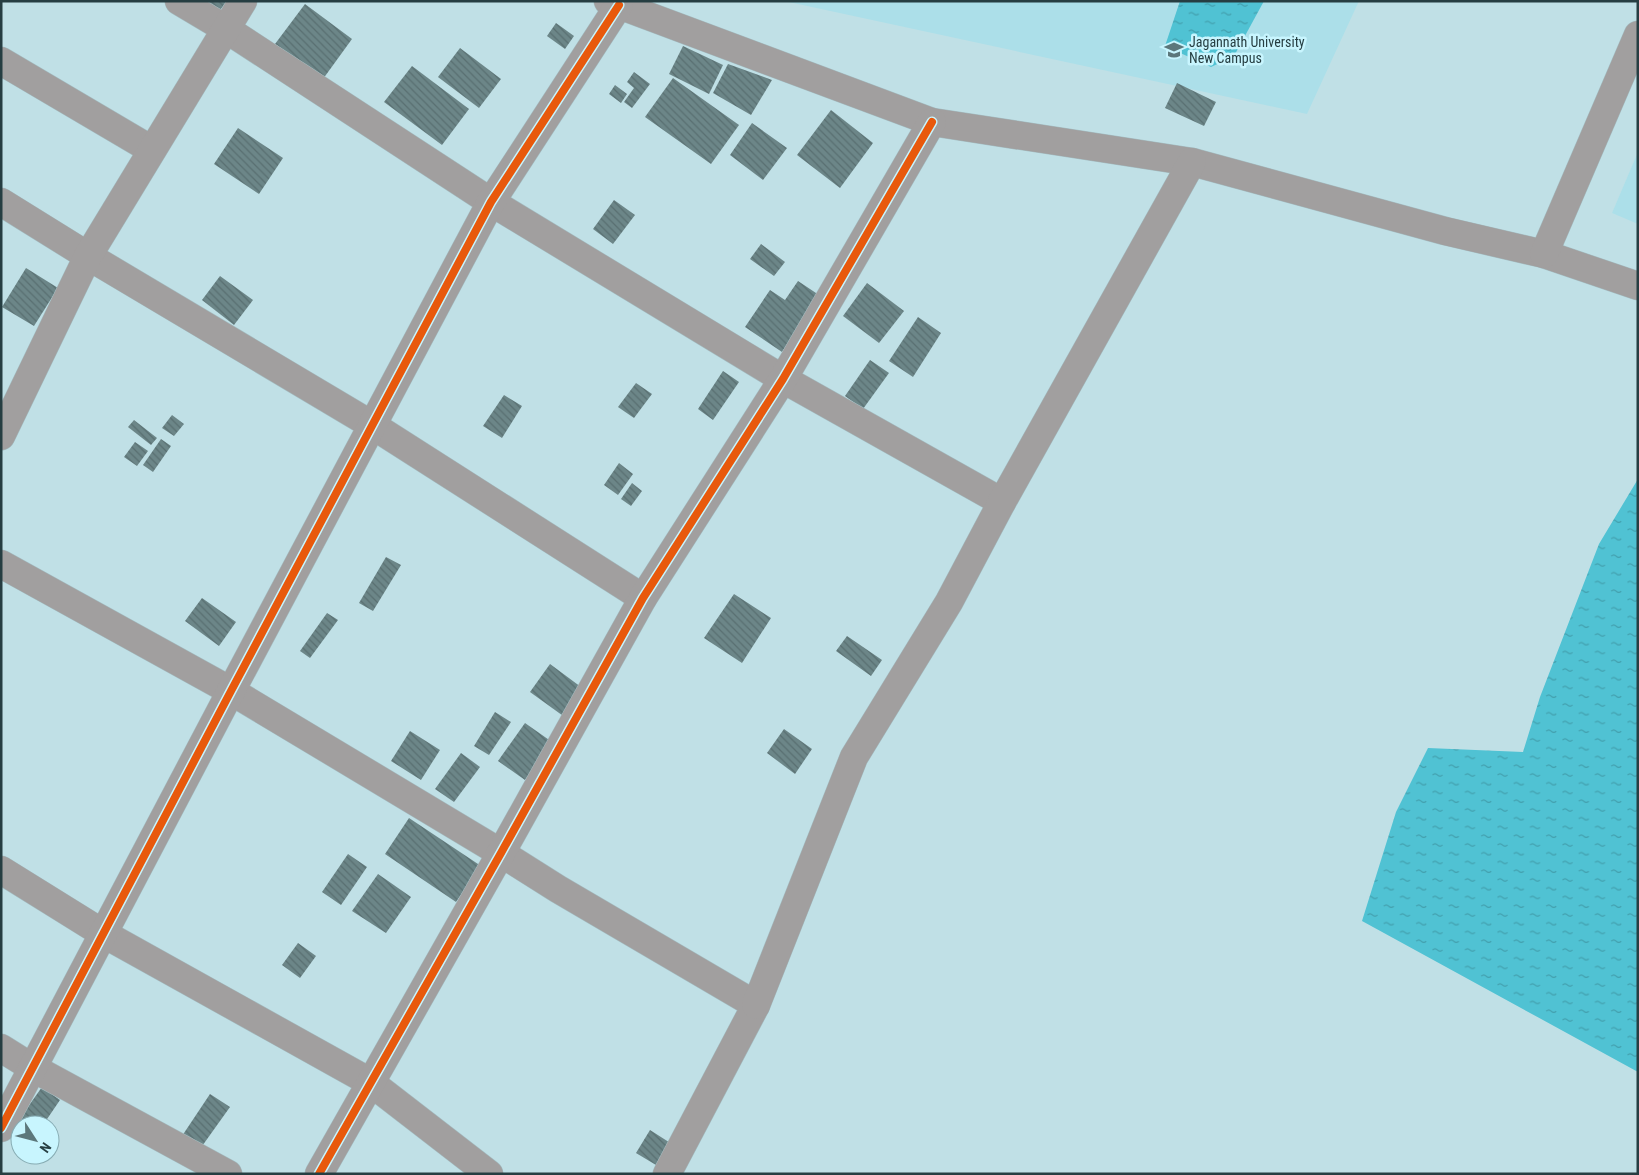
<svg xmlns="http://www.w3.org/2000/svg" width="1639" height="1175" font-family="'Roboto Condensed',sans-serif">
<defs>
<pattern id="water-ripples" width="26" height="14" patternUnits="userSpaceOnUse" patternTransform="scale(1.25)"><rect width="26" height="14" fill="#50c2d3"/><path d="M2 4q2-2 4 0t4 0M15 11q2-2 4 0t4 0" fill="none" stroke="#429fad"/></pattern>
<pattern id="building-back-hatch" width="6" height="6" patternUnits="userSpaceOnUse" patternTransform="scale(1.25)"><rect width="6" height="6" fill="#6c8688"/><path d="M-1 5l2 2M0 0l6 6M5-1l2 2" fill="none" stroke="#596f71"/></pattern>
</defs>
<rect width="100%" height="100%" fill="#c0e0e6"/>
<g fill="#acdfe9">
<path d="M 784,1 L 1359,1 L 1307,114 Z"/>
<path d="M 1638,152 L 1638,224 L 1612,213 Z"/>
</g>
<g fill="url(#water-ripples)">
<path d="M 1180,1 L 1264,1 L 1234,56 L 1211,67 L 1165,46 Z"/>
<path d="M 1638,479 L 1638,1072 L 1362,921 L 1396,812 L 1428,748 L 1523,752 L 1540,697 L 1599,544 Z"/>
</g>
<g fill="url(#building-back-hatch)">
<path d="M 202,1 L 227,1 L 218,13 Z"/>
<path d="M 305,4 L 352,39 L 323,79 L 275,44 Z"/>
<path d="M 556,23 L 574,36 L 565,49 L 547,36 Z"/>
<path d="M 683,46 L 723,65 L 709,94 L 669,74 Z"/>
<path d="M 460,48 L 501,79 L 479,108 L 438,77 Z"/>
<path d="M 728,64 L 772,80 L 751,115 L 713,93 Z"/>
<path d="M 412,66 L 469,109 L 442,145 L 384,102 Z"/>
<path d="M 634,72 L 650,84 L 632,108 L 624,102 L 634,88 L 627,82 Z"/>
<path d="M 673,78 L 739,125 L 711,164 L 645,117 Z"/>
<path d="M 1177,83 L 1216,102 L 1204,126 L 1165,108 Z"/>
<path d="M 615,85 L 627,94 L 621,103 L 609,94 Z"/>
<path d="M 831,110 L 873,143 L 840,188 L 797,155 Z"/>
<path d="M 752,123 L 787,148 L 763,180 L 730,155 Z"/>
<path d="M 238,128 L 283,158 L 259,194 L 214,164 Z"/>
<path d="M 614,200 L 635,215 L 613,244 L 593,229 Z"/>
<path d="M 761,244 L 785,262 L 774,276 L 750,259 Z"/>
<path d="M 26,268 L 58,288 L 34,326 L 2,307 Z"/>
<path d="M 220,276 L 253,300 L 234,325 L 202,300 Z"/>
<path d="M 798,281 L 819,295 L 782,352 L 745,327 L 770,290 L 785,300 Z"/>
<path d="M 867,283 L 904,311 L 879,343 L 843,316 Z"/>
<path d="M 918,317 L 941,333 L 913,377 L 889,361 Z"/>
<path d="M 870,360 L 889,373 L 863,409 L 845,396 Z"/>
<path d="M 723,371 L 739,382 L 713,420 L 698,409 Z"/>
<path d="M 636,383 L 652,394 L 634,418 L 618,407 Z"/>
<path d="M 504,395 L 522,406 L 502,438 L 483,426 Z"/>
<path d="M 172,415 L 184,424 L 174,436 L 162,428 Z"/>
<path d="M 134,420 L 157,438 L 151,445 L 128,427 Z"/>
<path d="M 161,439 L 171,446 L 153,472 L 143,465 Z"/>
<path d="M 135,442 L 148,451 L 137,466 L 124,457 Z"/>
<path d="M 619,463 L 633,474 L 618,495 L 604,485 Z"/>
<path d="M 632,483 L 642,491 L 631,506 L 621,499 Z"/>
<path d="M 386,557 L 401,565 L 373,611 L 359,603 Z"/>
<path d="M 734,594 L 771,618 L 742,663 L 704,638 Z"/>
<path d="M 202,598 L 236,622 L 219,646 L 185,621 Z"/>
<path d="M 327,613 L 338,620 L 310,658 L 300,651 Z"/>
<path d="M 847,636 L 882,660 L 871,676 L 836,651 Z"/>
<path d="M 550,664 L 585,690 L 566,718 L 530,692 Z"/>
<path d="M 495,712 L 511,722 L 489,755 L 474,746 Z"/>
<path d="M 525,723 L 552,742 L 525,780 L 498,761 Z"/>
<path d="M 784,729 L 812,749 L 795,774 L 767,753 Z"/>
<path d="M 410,731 L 440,750 L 421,780 L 391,761 Z"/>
<path d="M 461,753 L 480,767 L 454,802 L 435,789 Z"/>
<path d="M 409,818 L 481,866 L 456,902 L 385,854 Z"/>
<path d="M 348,854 L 367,867 L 341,905 L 322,892 Z"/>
<path d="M 378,874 L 411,897 L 386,933 L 352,911 Z"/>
<path d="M 298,943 L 316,956 L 300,978 L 282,965 Z"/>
<path d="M 42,1087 L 60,1100 L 43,1125 L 20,1125 L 20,1129 L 15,1125 Z"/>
<path d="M 210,1094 L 230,1107 L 200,1149 L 182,1136 Z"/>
<path d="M 650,1130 L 675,1146 L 661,1168 L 636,1153 Z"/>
</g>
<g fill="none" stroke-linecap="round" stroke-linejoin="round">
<g stroke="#a4bdc2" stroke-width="29">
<g id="street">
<path d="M 179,1 L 226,29 L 491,202 L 783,379 L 1002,502"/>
<path d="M 608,1 L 932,122 L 1192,162 L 1445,231 L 1544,254 L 1638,286"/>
<path d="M 1,61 L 152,150"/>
<path d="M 1,202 L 88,256 L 372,425 L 643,598"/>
<path d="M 1544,254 L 1638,35"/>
<path d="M 1,436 L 88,256 L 243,1"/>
<path d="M 1,564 L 231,691 L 501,853 L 558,889 L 756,1005 L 667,1174"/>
<path d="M 1,870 L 104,934 L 370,1082 L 489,1174"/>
<path d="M 756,1005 L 854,757 L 949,602 L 1002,502 L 1192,162"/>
<path d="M 1,1048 L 33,1068 L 228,1174"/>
<path d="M 1,1128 L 231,691 L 491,202 L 619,5"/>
<path d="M 319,1174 L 501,853 L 643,598 L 783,379 L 932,122"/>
</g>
</g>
<use href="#street" stroke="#a19f9f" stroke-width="28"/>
<g stroke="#c8f5fe" stroke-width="11">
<g id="cycleway">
<path d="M 1,1128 L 231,691 L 491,202 L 619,5"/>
<path d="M 319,1174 L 501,853 L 643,598 L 783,379 L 932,122"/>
</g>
</g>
<use href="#cycleway" stroke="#e8590c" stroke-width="8"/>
</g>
<defs>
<g id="university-bare" transform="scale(1.5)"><path d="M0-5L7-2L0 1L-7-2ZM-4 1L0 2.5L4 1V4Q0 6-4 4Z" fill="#5c777b" stroke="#c8f5fe" stroke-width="2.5" paint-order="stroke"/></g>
</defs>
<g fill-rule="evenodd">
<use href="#university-bare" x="1174" y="50"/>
</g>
<g text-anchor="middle" stroke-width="5" stroke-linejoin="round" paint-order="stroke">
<g font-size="14" fill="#263e42" stroke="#c8f5fe" text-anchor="start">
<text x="1189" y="47">Jagannath University<tspan x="1189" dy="16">New Campus</tspan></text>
</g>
</g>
<rect width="1639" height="1175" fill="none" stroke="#263e42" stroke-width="5"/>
<g transform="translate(35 1140) rotate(126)"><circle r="24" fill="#c8f5fe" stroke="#87acb3"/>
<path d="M0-4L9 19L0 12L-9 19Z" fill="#5c777b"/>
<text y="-8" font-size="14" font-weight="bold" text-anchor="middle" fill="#263e42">N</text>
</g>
</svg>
